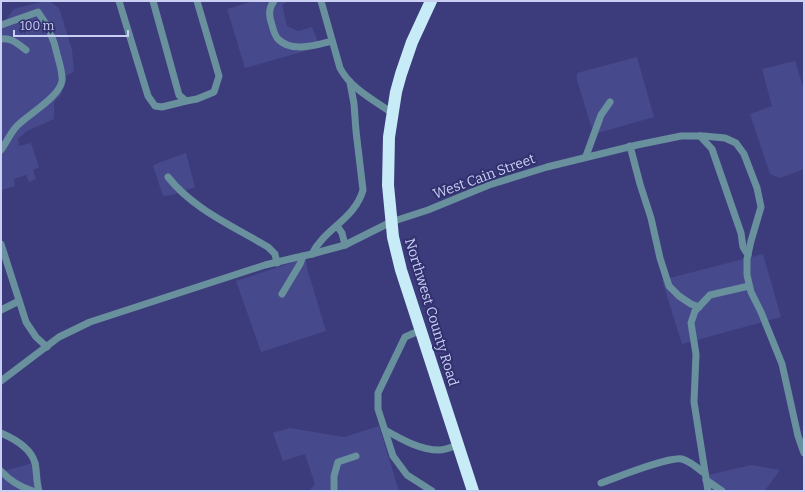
<svg xmlns="http://www.w3.org/2000/svg" width="805" height="492" font-family="Bitter,serif">
<rect width="100%" height="100%" fill="#3c3c7c"/>
<g fill="#47498d">
<path d="M 45,1 L 49,1 L 59,8 L 72,50 L 74,72 L 65,76 L 61,95 L 54,102 L 54,119 L 27,131 L 18,139 L 19,146 L 31,143 L 39,167 L 33,170 L 36,179 L 29,182 L 26,175 L 14,179 L 15,186 L 1,190 L 1,22 L 6,20 L 14,9 Z"/>
<path d="M 254,1 L 289,1 L 282,5 L 287,26 L 298,31 L 312,27 L 320,47 L 245,68 L 227,9 Z"/>
<path d="M 637,57 L 654,117 L 598,133 L 592,129 L 577,80 L 577,73 Z"/>
<path d="M 795,61 L 804,90 L 804,169 L 780,178 L 770,174 L 750,114 L 772,106 L 762,69 Z"/>
<path d="M 186,153 L 195,187 L 172,195 L 163,196 L 153,166 L 158,163 Z"/>
<path d="M 763,254 L 781,317 L 682,344 L 662,280 Z"/>
<path d="M 306,259 L 307,268 L 326,331 L 261,352 L 236,281 L 297,261 Z"/>
<path d="M 379,426 L 399,491 L 309,491 L 315,484 L 305,454 L 283,461 L 273,433 L 290,428 L 344,437 Z"/>
<path d="M 39,461 L 42,489 L 44,491 L 1,491 L 1,472 Z"/>
<path d="M 751,465 L 780,470 L 766,489 L 766,491 L 712,491 L 708,475 Z"/>
</g>
<g fill="none" stroke-linecap="round" stroke-linejoin="round">
<g stroke="#69909d" stroke-width="7">
<path d="M 119,1 L 148,96 L 155,106 L 162,107 L 186,101"/>
<path d="M 153,1 L 179,95 L 186,101 L 197,99 L 214,92 L 219,76 L 197,1"/>
<path d="M 274,1 C 268,9 269,16 272,25 C 273,29 275,36 278,39 C 291,53 316,45 332,41"/>
<path d="M 321,1 L 340,68 C 351,89 374,100 392,113"/>
<path d="M 1,25 L 38,12 C 47,24 54,39 57,54 C 59,62 63,73 62,81 C 59,98 27,115 16,127 C 10,134 6,143 1,150"/>
<path d="M 1,39 C 11,37 18,44 26,50"/>
<path d="M 700,136 L 712,149 L 741,233 L 743,247 L 748,255"/>
<path d="M 630,146 L 640,184 L 651,218 L 660,258 L 669,286 L 679,296 L 691,304 L 699,307"/>
<path d="M 586,156 L 601,115 L 610,102"/>
<path d="M 168,177 C 193,209 233,226 268,247 L 275,254 L 277,263"/>
<path d="M 337,226 L 342,233 L 345,245"/>
<path d="M 1,244 L 26,322 L 36,337 L 47,347"/>
<path d="M 312,254 C 324,229 355,219 363,190 L 356,131 L 354,104 L 350,82"/>
<path d="M 282,294 L 300,264 L 303,256"/>
<path d="M 1,310 L 19,301"/>
<path d="M 421,330 L 405,337 L 378,393 L 378,409 L 393,456 L 407,475 L 432,491"/>
<path d="M 1,381 L 59,337 L 90,322 L 265,265 L 294,258 L 312,254 L 345,245 L 391,222 L 428,210 L 489,185 L 547,167 L 637,145 L 681,136 L 704,136 L 725,138 L 736,143 L 744,154 L 757,188 L 761,207 L 751,241 L 747,259 L 747,275 L 751,292 L 761,312 L 782,364 L 798,436 L 804,453"/>
<path d="M 385,430 C 401,439 420,450 439,450 C 445,450 452,447 458,445"/>
<path d="M 1,433 C 15,439 31,448 35,463 C 37,472 36,482 39,491"/>
<path d="M 1,471 C 10,481 20,487 33,491"/>
<path d="M 706,480 L 722,491"/>
<path d="M 601,483 C 618,477 667,457 682,459 C 690,461 699,469 705,474"/>
<path d="M 334,491 L 334,476 L 338,462 L 356,456"/>
<path d="M 708,491 L 694,402 L 696,354 L 691,323 L 695,311 L 710,295 L 749,286"/>
</g>
<path stroke="#c7ecf8" stroke-width="12" d="M 431,1 L 412,42 L 401,74 L 396,92 L 389,137 L 388,185 L 393,237 L 401,270 L 473,491"/>
</g>
<g text-anchor="middle" stroke-width="4" stroke-linejoin="round" paint-order="stroke">
<g font-size="14" fill="#cacff4" stroke="#32316f">
<text transform="translate(484 176) rotate(-20)" y="5">West Cain Street</text>
<text transform="translate(432 312) rotate(73)" y="5">Northwest County Road</text>
</g>
</g>
<rect width="805" height="492" fill="none" stroke="#cacff4" stroke-width="4"/>
<path d="M14 30v6h114v-6" fill="none" stroke="#cacff4" stroke-width="2"/>
<text x="20" y="30" font-size="12" fill="#cacff4" stroke="#32316f" stroke-width="3" paint-order="stroke">100 m</text>
</svg>
